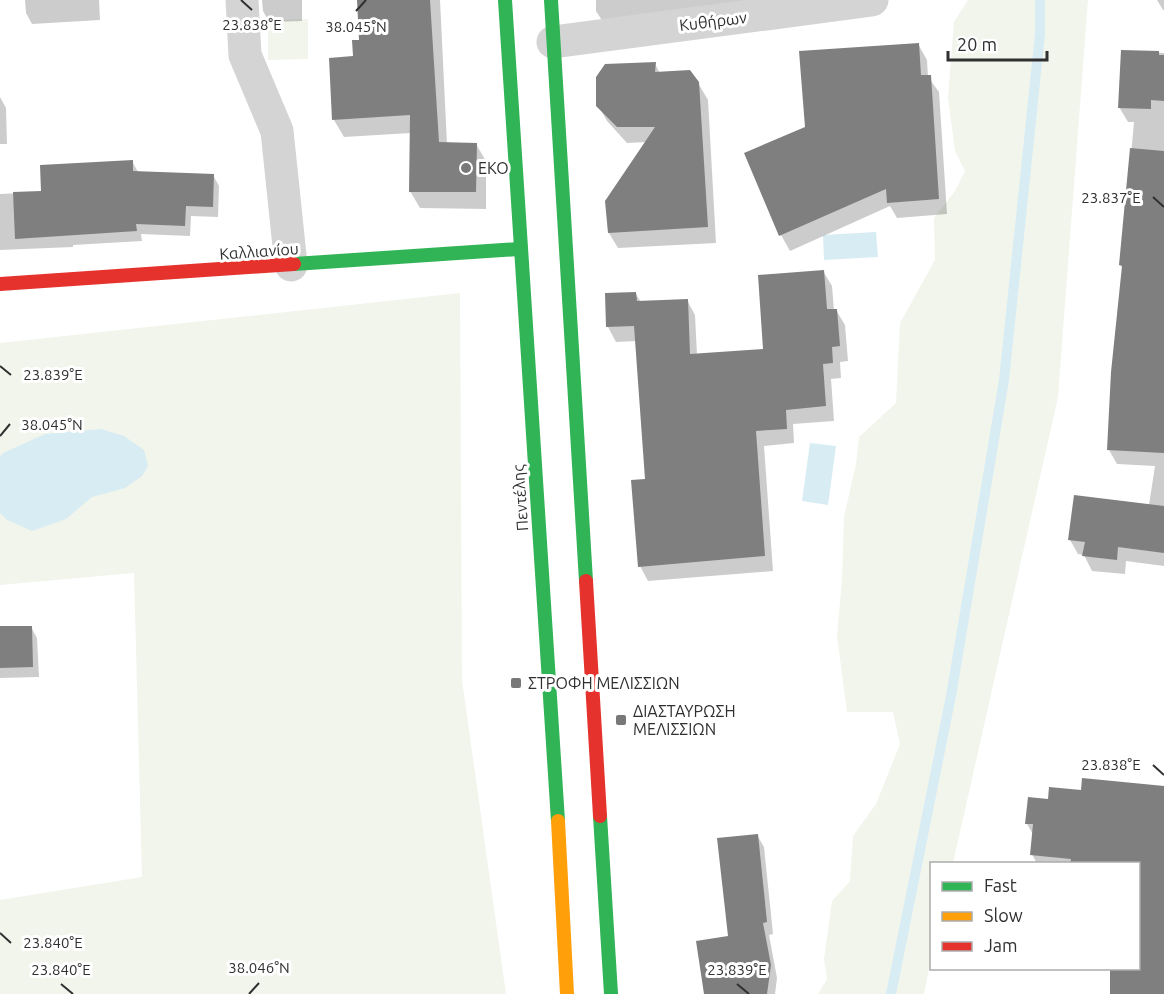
<svg xmlns="http://www.w3.org/2000/svg" width="1164" height="994" font-family="Ubuntu,sans-serif">
<rect width="100%" height="100%" fill="#fff"/>
<g fill="#f2f5ec">
<path d="M 968,0 L 1088,0 L 1058,397 L 953,863 L 932,864 L 931,959 L 924,994 L 818,994 L 827,979 L 824,959 L 832,901 L 850,881 L 853,836 L 876,804 L 900,744 L 893,712 L 847,712 L 837,636 L 842,579 L 844,517 L 856,464 L 859,437 L 896,403 L 900,323 L 935,260 L 934,218 L 955,191 L 965,171 L 955,151 L 948,98 L 954,22 Z"/>
<path d="M 308,19 L 308,59 L 268,60 L 268,20 Z"/>
<path d="M 460,293 L 462,680 L 506,994 L 0,994 L 0,900 L 142,877 L 134,573 L 0,585 L 0,343 Z"/>
</g>
<g fill="#d8ecf3">
<path d="M 876,232 L 878,257 L 824,260 L 823,235 Z"/>
<path d="M 101,429 L 124,436 L 144,450 L 148,466 L 142,476 L 125,488 L 92,497 L 66,519 L 32,531 L 7,520 L 0,513 L 0,457 L 3,453 L 45,434 Z"/>
<path d="M 810,443 L 836,446 L 828,505 L 802,501 Z"/>
</g>
<g fill="#0003">
<path d="M 25,0 L 99,0 L 100,20 L 32,24 L 26,13 Z"/>
<path d="M 262,0 L 302,0 L 302,21 L 269,22 L 263,11 Z"/>
<path d="M 359,0 L 440,0 L 447,144 L 476,144 L 486,161 L 486,209 L 420,208 L 410,191 L 411,133 L 344,137 L 334,120 L 361,41 Z"/>
<path d="M 596,0 L 760,0 L 605,25 L 596,11 Z"/>
<path d="M 1157,0 L 1164,0 L 1164,10 L 1163,10 Z"/>
<path d="M 918,44 L 927,60 L 928,77 L 939,92 L 947,214 L 897,218 L 890,206 L 790,251 L 781,235 L 806,128 Z"/>
<path d="M 1122,51 L 1164,53 L 1164,566 L 1126,561 L 1125,574 L 1092,571 L 1084,555 L 1078,554 L 1070,540 L 1149,505 L 1155,466 L 1117,464 L 1109,450 L 1123,270 L 1121,265 L 1134,122 L 1128,122 L 1119,107 Z"/>
<path d="M 655,64 L 660,73 L 698,83 L 708,100 L 716,243 L 618,248 L 609,233 L 647,142 L 627,143 L 607,121 L 598,105 Z"/>
<path d="M 0,97 L 6,108 L 7,144 L 0,144 Z"/>
<path d="M 132,161 L 138,172 L 213,175 L 219,186 L 218,217 L 191,216 L 190,236 L 141,234 L 142,241 L 73,245 L 73,247 L 0,250 L 0,194 L 43,192 Z"/>
<path d="M 823,271 L 832,286 L 834,310 L 836,310 L 845,325 L 848,361 L 840,362 L 841,378 L 831,379 L 834,421 L 793,424 L 794,443 L 764,446 L 773,571 L 648,581 L 640,566 L 646,481 L 637,341 L 616,342 L 608,327 L 635,293 L 641,302 L 687,300 L 695,315 L 697,355 L 765,350 Z"/>
<path d="M 31,627 L 37,638 L 39,677 L 0,678 L 0,628 Z"/>
<path d="M 1164,787 L 1164,994 L 1111,994 L 1112,968 L 1138,968 L 1138,864 L 1037,864 L 1032,854 L 1034,836 L 1027,824 L 1049,801 L 1082,792 Z"/>
<path d="M 757,835 L 764,847 L 773,934 L 769,935 L 777,978 L 775,994 L 706,994 L 730,937 Z"/>
</g>
<g fill="none" stroke-linecap="round" stroke-linejoin="round">
<path stroke="#d8ecf3" stroke-width="10" d="M 891,994 L 951,696 L 1004,380 L 1040,34 L 1040,0"/>
</g>
<g fill="#7f7f7f">
<path d="M 357,0 L 430,0 L 439,142 L 477,143 L 476,192 L 409,192 L 410,115 L 332,120 L 329,58 L 353,56 L 352,40 L 359,40 Z"/>
<path d="M 919,43 L 921,75 L 931,75 L 939,199 L 887,203 L 886,189 L 779,236 L 744,153 L 805,127 L 799,51 Z"/>
<path d="M 1121,50 L 1159,51 L 1159,55 L 1164,55 L 1164,101 L 1151,100 L 1151,109 L 1118,108 Z"/>
<path d="M 656,62 L 655,72 L 690,70 L 699,82 L 708,227 L 608,233 L 605,201 L 655,127 L 617,127 L 596,106 L 596,77 L 605,64 Z"/>
<path d="M 1130,148 L 1164,151 L 1164,453 L 1107,450 L 1111,372 L 1122,266 L 1119,265 Z"/>
<path d="M 133,160 L 133,171 L 214,174 L 213,207 L 186,206 L 185,226 L 136,224 L 137,231 L 15,239 L 13,192 L 41,191 L 40,165 Z"/>
<path d="M 824,270 L 827,309 L 837,309 L 840,346 L 832,347 L 833,363 L 823,364 L 826,406 L 786,410 L 787,429 L 756,431 L 765,556 L 638,567 L 631,480 L 645,479 L 634,326 L 606,327 L 605,293 L 636,292 L 637,301 L 688,299 L 690,354 L 763,349 L 758,275 Z"/>
<path d="M 1074,495 L 1164,506 L 1164,553 L 1118,547 L 1117,560 L 1082,556 L 1085,542 L 1068,540 Z"/>
<path d="M 0,626 L 32,626 L 33,667 L 0,668 Z"/>
<path d="M 1082,778 L 1164,786 L 1164,994 L 1110,994 L 1110,969 L 1138,969 L 1138,864 L 1070,864 L 1071,859 L 1030,855 L 1033,824 L 1025,824 L 1028,797 L 1048,799 L 1049,787 L 1081,790 Z"/>
<path d="M 758,834 L 767,922 L 763,923 L 771,965 L 767,994 L 704,994 L 696,941 L 728,936 L 717,838 Z"/>
</g>
<g fill="none" stroke-linecap="round" stroke-linejoin="round">
<g stroke="#d4d4d4" stroke-width="33">
<path d="M 242,0 L 245,55 L 277,131 L 291,265"/>
<path d="M 553,42 L 872,0"/>
</g>
<g stroke="#30b455" stroke-width="14">
<path d="M 505,0 L 558,821"/>
<path d="M 551,0 L 586,581"/>
<path d="M 294,264 L 519,249"/>
<path d="M 600,816 L 611,994"/>
</g>
<path stroke="#ff9f0a" stroke-width="14" d="M 558,821 L 567,994"/>
<g stroke="#e5322d" stroke-width="14">
<path d="M 0,284 L 294,264"/>
<path d="M 586,581 L 600,816"/>
</g>
</g>
<path fill="none" stroke="#303030" stroke-width="2" d="M 241,0 L 252,10M 356,11 L 366,0M 1153,197 L 1164,207M 0,366 L 11,375M 0,436 L 10,424M 1153,765 L 1164,775M 0,933 L 11,943M 61,984 L 73,994M 737,984 L 749,994M 249,994 L 259,983"/>
<g fill="#787878" stroke="#fff" stroke-width="2">
<circle cx="466" cy="168" r="6"/>
<rect x="510" y="677" width="12" height="12" rx="3"/>
<rect x="615" y="714" width="12" height="12" rx="3"/>
</g>
<g text-anchor="middle" stroke-width="6" stroke-linejoin="round" paint-order="stroke">
<g font-size="16" fill="#303030" stroke="#fff">
<text transform="translate(713 21) rotate(-7)" y="6">Κυθήρων</text>
<text transform="translate(259 251) rotate(-4)" y="6">Καλλιανίου</text>
<text transform="translate(520 498) rotate(-94)" y="6">Πεντέλης</text>
</g>
<g font-size="16" fill="#303030" stroke="#fff" text-anchor="start">
<text x="478" y="174">EKO</text>
<text x="528" y="689">ΣΤΡΟΦΗ ΜΕΛΙΣΣΙΩΝ</text>
<text x="633" y="717">ΔΙΑΣΤΑΥΡΩΣΗ<tspan x="633" dy="18">ΜΕΛΙΣΣΙΩΝ</tspan></text>
</g>
</g>
<g font-size="15" text-anchor="middle" fill="#303030" stroke="#fff" stroke-width="6" stroke-linejoin="round" paint-order="stroke">
<text x="252" y="30">23.838°E</text>
<text x="356" y="32">38.045°N</text>
<text x="1111" y="203">23.837°E</text>
<text x="53" y="380">23.839°E</text>
<text x="52" y="430">38.045°N</text>
<text x="1111" y="770">23.838°E</text>
<text x="53" y="948">23.840°E</text>
<text x="259" y="973">38.046°N</text>
<text x="61" y="975">23.840°E</text>
<text x="737" y="975">23.839°E</text>
</g>
<rect x="930" y="862" width="210" height="108" fill="#ffffff" stroke="#acacac" stroke-width="1.5"/>
<rect x="942" y="882" width="30" height="9" fill="#30b455" stroke="#acacac" stroke-width="1.5"/>
<text x="984" y="892" font-size="18" fill="#303030">Fast</text>
<rect x="942" y="912" width="30" height="9" fill="#ff9f0a" stroke="#acacac" stroke-width="1.5"/>
<text x="984" y="922" font-size="18" fill="#303030">Slow</text>
<rect x="942" y="942" width="30" height="9" fill="#e5322d" stroke="#acacac" stroke-width="1.5"/>
<text x="984" y="952" font-size="18" fill="#303030">Jam</text>
<path d="M948 51v9h99v-9" fill="none" stroke="#303030" stroke-width="3"/>
<text x="957" y="51" font-size="18" fill="#303030" stroke="#ffffff" stroke-width="4.5" paint-order="stroke">20 m</text>
</svg>
